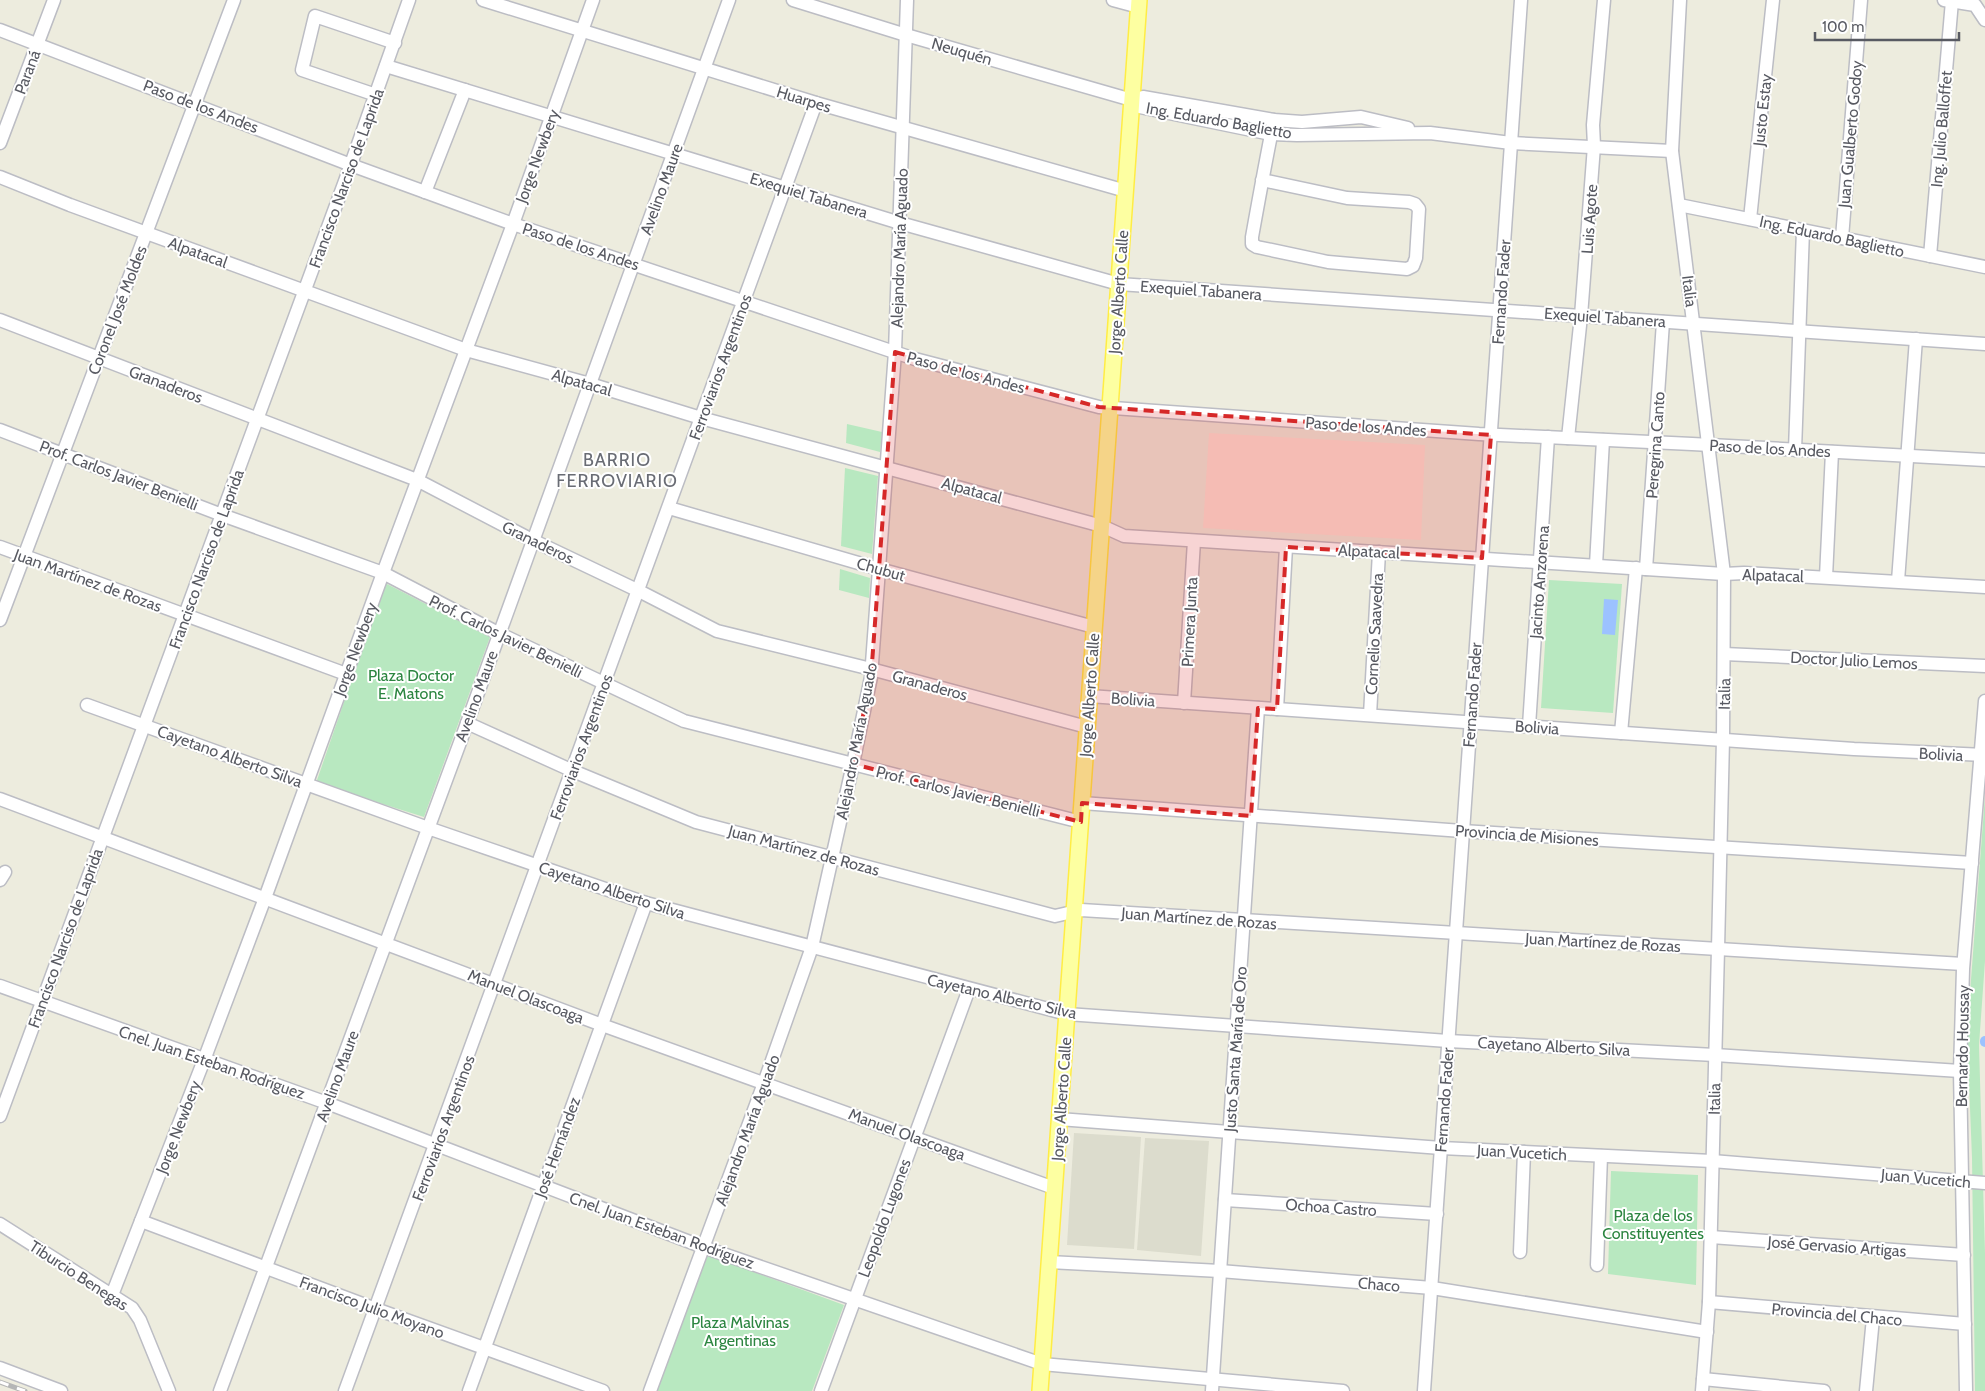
<svg xmlns="http://www.w3.org/2000/svg" width="1985" height="1391" font-family="Cabin,sans-serif">
<rect width="100%" height="100%" fill="#edecde"/>
<g fill="#dcdccd">
<path d="M 1074,1133 L 1141,1137 L 1134,1249 L 1067,1245 Z"/>
<path d="M 1145,1138 L 1209,1141 L 1201,1256 L 1137,1250 Z"/>
</g>
<path fill="#fde1d7" d="M 1209,433 L 1425,445 L 1421,540 L 1203,528 Z"/>
<g fill="#b8e8c0">
<path d="M 847,424 L 882,432 L 880,452 L 846,443 Z"/>
<path d="M 845,468 L 878,476 L 872,554 L 841,546 Z"/>
<path d="M 840,569 L 870,578 L 869,598 L 839,590 Z"/>
<path d="M 1549,580 L 1622,584 L 1613,713 L 1541,708 Z"/>
<path d="M 385,583 L 490,637 L 424,817 L 316,783 Z"/>
<path d="M 1985,796 L 1985,961 L 1979,1045 L 1985,1253 L 1985,1391 L 1975,1391 L 1972,1158 L 1967,1032 Z"/>
<path d="M 1611,1171 L 1698,1175 L 1696,1285 L 1608,1274 Z"/>
<path d="M 705,1254 L 844,1305 L 812,1391 L 655,1391 Z"/>
</g>
<path fill="#9cc2ff" d="M 1604,599 L 1618,600 L 1615,635 L 1602,634 Z"/>
<g fill="none" stroke-linecap="round" stroke-linejoin="round">
<path stroke="#9cc2ff" stroke-width="10" d="M 1985,1041 L 1985,1042"/>
<g stroke="#bcbdc4" stroke-width="15">
<g id="minor">
<path d="M 483,0 L 816,103 L 1126,191"/>
<path d="M 793,0 L 906,35 L 1132,100 L 1140,107 L 1271,134 L 1297,135 L 1430,133 L 1511,143 L 1672,151"/>
<path d="M 1113,0 L 1139,7"/>
<path d="M 1680,0 L 1672,151 L 1724,574 L 1723,739 L 1718,949 L 1709,1302 L 1702,1391"/>
<path d="M 1944,0 L 1975,5 L 1985,20"/>
<path d="M 0,30 L 351,165 L 513,224 L 915,359 L 1099,407 L 1479,434 L 1692,444 L 1985,460"/>
<path d="M 386,66 L 900,223 L 1119,284 L 1985,344"/>
<path d="M 376,95 L 302,70 L 315,16 L 395,43"/>
<path d="M 1132,100 L 1143,97 L 1274,120 L 1302,122 L 1361,117 L 1408,128"/>
<path d="M 0,143 L 54,0"/>
<path d="M 0,177 L 70,205 L 466,350 L 590,384 L 701,418 L 1102,526 L 1124,536 L 1724,574 L 1744,573 L 1985,587"/>
<path d="M 1262,180 L 1347,198 L 1409,202 L 1415,204 L 1419,209 L 1416,258 L 1413,266 L 1407,269 L 1328,262 L 1257,247 L 1252,244 L 1252,237 C 1259,198 1266,159 1274,120"/>
<path d="M 425,192 L 465,90"/>
<path d="M 1679,205 L 1985,267"/>
<path d="M 1750,219 L 1773,0"/>
<path d="M 1842,238 L 1861,0"/>
<path d="M 1930,256 L 1952,1"/>
<path d="M 0,320 L 417,480 L 532,540 L 639,591 L 717,631 L 871,669 L 1087,727"/>
<path d="M 0,430 L 222,515 L 383,573 L 498,633 L 684,721 L 1081,822"/>
<path d="M 1568,438 L 1581,316 L 1594,146 L 1593,125 L 1604,0"/>
<path d="M 1795,450 L 1803,230"/>
<path d="M 669,508 L 879,569 L 1094,627"/>
<path d="M 0,547 L 346,674"/>
<path d="M 1596,565 L 1603,440"/>
<path d="M 1646,569 L 1663,322"/>
<path d="M 1826,577 L 1832,452"/>
<path d="M 1898,581 L 1916,339"/>
<path d="M 0,620 L 234,0"/>
<path d="M 1724,654 L 1985,666"/>
<path d="M 1089,696 L 1854,749 L 1985,755"/>
<path d="M 1184,703 L 1194,541"/>
<path d="M 87,705 L 428,828 L 646,903 L 1067,1014 L 1448,1041 L 1715,1055 L 1960,1071"/>
<path d="M 1277,709 L 1286,547"/>
<path d="M 1370,715 L 1379,552"/>
<path d="M 467,723 L 573,771 L 696,822 L 1055,916 L 1081,910 L 1963,964"/>
<path d="M 1529,726 L 1548,437"/>
<path d="M 1621,733 L 1636,568"/>
<path d="M 0,799 L 602,1025 L 1054,1188"/>
<path d="M 1082,803 L 1462,831 L 1972,863"/>
<path d="M 0,880 L 5,872"/>
<path d="M 0,986 L 327,1103 L 703,1247 L 1042,1364 L 1343,1391"/>
<path d="M 0,1116 L 345,181 L 409,0"/>
<path d="M 1059,1119 L 1441,1148 L 1712,1161 L 1985,1183"/>
<path d="M 1225,1200 L 1437,1214"/>
<path d="M 141,1221 L 376,1309 L 603,1391"/>
<path d="M 0,1224 L 132,1308 L 140,1320 L 169,1391"/>
<path d="M 1711,1237 L 1964,1255"/>
<path d="M 1520,1252 L 1524,1152"/>
<path d="M 1049,1262 L 1220,1271 L 1432,1288 L 1707,1332"/>
<path d="M 1597,1265 L 1601,1156"/>
<path d="M 112,1295 L 204,1060 L 265,898 L 383,573 L 513,224 L 593,0"/>
<path d="M 1709,1302 L 1965,1324"/>
<path d="M 0,1368 L 61,1391"/>
<path d="M 1703,1379 L 1824,1391"/>
<path d="M 220,1391 L 462,737 L 729,0"/>
<path d="M 345,1391 L 816,103"/>
<path d="M 469,1391 L 646,903"/>
<path d="M 650,1391 L 764,1083 L 812,947 L 853,764 L 871,677 L 895,352 L 907,0"/>
<path d="M 821,1391 L 969,989"/>
<path d="M 1212,1391 L 1258,708"/>
<path d="M 1424,1391 L 1521,0"/>
<path d="M 1866,1391 L 1873,1318"/>
<path d="M 1966,1391 L 1960,1071 L 1963,969 L 1985,701"/>
</g>
</g>
<g stroke="#ffed45" stroke-width="18">
<path id="major" d="M 1040,1391 L 1139,0"/>
</g>
<use href="#minor" stroke="#fff" stroke-width="12"/>
<use href="#major" stroke="#fdffa1" stroke-width="15"/>
<g stroke="#b5b6b6" stroke-width="5">
<path id="rail" d="M 0,1382 L 25,1391"/>
</g>
<use href="#rail" stroke="#fff" stroke-width="3" stroke-dasharray="9" stroke-linecap="butt"/>
</g>
<path fill="#d62828" fill-opacity="0.2" stroke="#d62828" stroke-width="4" stroke-dasharray="10 6" stroke-linejoin="round" d="M 895,352 L 1099,407 L 1491,435 L 1482,558 L 1286,547 L 1277,709 L 1258,708 L 1251,816 L 1082,803 L 1081,822 L 853,764 L 871,677 Z"/>
<g text-anchor="middle" stroke-width="4" stroke-linejoin="round" paint-order="stroke">
<g font-size="16" fill="#585a62" stroke="#fff">
<text transform="translate(962 51) rotate(16)" y="6">Neuquén</text>
<text transform="translate(27 72) rotate(-69)" y="6">Paraná</text>
<text transform="translate(804 99) rotate(17)" y="6">Huarpes</text>
<text transform="translate(201 106) rotate(21)" y="6">Paso de los Andes</text>
<text transform="translate(1762 110) rotate(-84)" y="6">Justo Estay</text>
<text transform="translate(1219 120) rotate(10)" y="6">Ing. Eduardo Baglietto</text>
<text transform="translate(1941 129) rotate(-85)" y="6">Ing. Julio Balloffet</text>
<text transform="translate(1850 134) rotate(-85)" y="6">Juan Gualberto Godoy</text>
<text transform="translate(537 156) rotate(-70)" y="6">Jorge Newbery</text>
<text transform="translate(346 178) rotate(-70)" y="6">Francisco Narciso de Laprida</text>
<text transform="translate(661 189) rotate(-70)" y="6">Avelino Maure</text>
<text transform="translate(809 195) rotate(17)" y="6">Exequiel Tabanera</text>
<text transform="translate(1589 219) rotate(-86)" y="6">Luis Agote</text>
<text transform="translate(1832 236) rotate(12)" y="6">Ing. Eduardo Baglietto</text>
<text transform="translate(581 246) rotate(18)" y="6">Paso de los Andes</text>
<text transform="translate(899 248) rotate(-88)" y="6">Alejandro María Aguado</text>
<text transform="translate(198 252) rotate(20)" y="6">Alpatacal</text>
<text transform="translate(1201 290) rotate(4)" y="6">Exequiel Tabanera</text>
<text transform="translate(1690 291) rotate(83)" y="6">Italia</text>
<text transform="translate(1118 292) rotate(-86)" y="6">Jorge Alberto Calle</text>
<text transform="translate(1501 292) rotate(-86)" y="6">Fernando Fader</text>
<text transform="translate(117 310) rotate(-69)" y="6">Coronel José Moldes</text>
<text transform="translate(1605 317) rotate(4)" y="6">Exequiel Tabanera</text>
<text transform="translate(720 367) rotate(-70)" y="6">Ferroviarios Argentinos</text>
<text transform="translate(966 372) rotate(15)" y="6">Paso de los Andes</text>
<text transform="translate(582 382) rotate(16)" y="6">Alpatacal</text>
<text transform="translate(166 384) rotate(21)" y="6">Granaderos</text>
<text transform="translate(1366 426) rotate(4)" y="6">Paso de los Andes</text>
<text transform="translate(1655 445) rotate(-86)" y="6">Peregrina Canto</text>
<text transform="translate(1770 448) rotate(3)" y="6">Paso de los Andes</text>
<text transform="translate(119 475) rotate(21)" y="6">Prof. Carlos Javier Benielli</text>
<text transform="translate(972 490) rotate(15)" y="6">Alpatacal</text>
<text transform="translate(538 542) rotate(26)" y="6">Granaderos</text>
<text transform="translate(1369 551) rotate(3)" y="6">Alpatacal</text>
<text transform="translate(206 559) rotate(-70)" y="6">Francisco Narciso de Laprida</text>
<text transform="translate(881 569) rotate(16)" y="6">Chubut</text>
<text transform="translate(1773 575) rotate(2)" y="6">Alpatacal</text>
<text transform="translate(88 580) rotate(20)" y="6">Juan Martínez de Rozas</text>
<text transform="translate(1539 582) rotate(-86)" y="6">Jacinto Anzorena</text>
<text transform="translate(1189 622) rotate(-87)" y="6">Primera Junta</text>
<text transform="translate(1374 634) rotate(-87)" y="6">Cornelio Saavedra</text>
<text transform="translate(506 636) rotate(26)" y="6">Prof. Carlos Javier Benielli</text>
<text transform="translate(355 649) rotate(-70)" y="6">Jorge Newbery</text>
<text transform="translate(1854 660) rotate(3)" y="6">Doctor Julio Lemos</text>
<text transform="translate(930 685) rotate(15)" y="6">Granaderos</text>
<text transform="translate(1724 694) rotate(-89)" y="6">Italia</text>
<text transform="translate(1089 695) rotate(-86)" y="6">Jorge Alberto Calle</text>
<text transform="translate(1472 695) rotate(-86)" y="6">Fernando Fader</text>
<text transform="translate(476 696) rotate(-70)" y="6">Avelino Maure</text>
<text transform="translate(1133 699) rotate(4)" y="6">Bolivia</text>
<text transform="translate(1537 727) rotate(4)" y="6">Bolivia</text>
<text transform="translate(856 741) rotate(-79)" y="6">Alejandro María Aguado</text>
<text transform="translate(581 747) rotate(-70)" y="6">Ferroviarios Argentinos</text>
<text transform="translate(1941 754) rotate(3)" y="6">Bolivia</text>
<text transform="translate(230 756) rotate(20)" y="6">Cayetano Alberto Silva</text>
<text transform="translate(958 791) rotate(14)" y="6">Prof. Carlos Javier Benielli</text>
<text transform="translate(1527 835) rotate(4)" y="6">Provincia de Misiones</text>
<text transform="translate(804 850) rotate(15)" y="6">Juan Martínez de Rozas</text>
<text transform="translate(612 890) rotate(18)" y="6">Cayetano Alberto Silva</text>
<text transform="translate(1199 918) rotate(4)" y="6">Juan Martínez de Rozas</text>
<text transform="translate(65 938) rotate(-70)" y="6">Francisco Narciso de Laprida</text>
<text transform="translate(1603 942) rotate(3)" y="6">Juan Martínez de Rozas</text>
<text transform="translate(526 996) rotate(21)" y="6">Manuel Olascoaga</text>
<text transform="translate(1002 996) rotate(13)" y="6">Cayetano Alberto Silva</text>
<text transform="translate(1554 1046) rotate(3)" y="6">Cayetano Alberto Silva</text>
<text transform="translate(1962 1046) rotate(-89)" y="6">Bernardo Houssay</text>
<text transform="translate(1235 1049) rotate(-86)" y="6">Justo Santa María de Oro</text>
<text transform="translate(212 1062) rotate(19)" y="6">Cnel. Juan Esteban Rodríguez</text>
<text transform="translate(337 1076) rotate(-70)" y="6">Avelino Maure</text>
<text transform="translate(1061 1099) rotate(-86)" y="6">Jorge Alberto Calle</text>
<text transform="translate(1714 1099) rotate(-89)" y="6">Italia</text>
<text transform="translate(1444 1100) rotate(-86)" y="6">Fernando Fader</text>
<text transform="translate(178 1127) rotate(-69)" y="6">Jorge Newbery</text>
<text transform="translate(443 1128) rotate(-70)" y="6">Ferroviarios Argentinos</text>
<text transform="translate(747 1130) rotate(-70)" y="6">Alejandro María Aguado</text>
<text transform="translate(907 1134) rotate(20)" y="6">Manuel Olascoaga</text>
<text transform="translate(557 1147) rotate(-70)" y="6">José Hernández</text>
<text transform="translate(1522 1152) rotate(3)" y="6">Juan Vucetich</text>
<text transform="translate(1926 1178) rotate(5)" y="6">Juan Vucetich</text>
<text transform="translate(1331 1207) rotate(4)" y="6">Ochoa Castro</text>
<text transform="translate(884 1218) rotate(-70)" y="6">Leopoldo Lugones</text>
<text transform="translate(662 1230) rotate(20)" y="6">Cnel. Juan Esteban Rodríguez</text>
<text transform="translate(1837 1246) rotate(4)" y="6">José Gervasio Artigas</text>
<text transform="translate(79 1275) rotate(33)" y="6">Tiburcio Benegas</text>
<text transform="translate(1379 1284) rotate(5)" y="6">Chaco</text>
<text transform="translate(372 1307) rotate(20)" y="6">Francisco Julio Moyano</text>
<text transform="translate(1837 1314) rotate(5)" y="6">Provincia del Chaco</text>
</g>
<g font-size="16" fill="#2c8540" stroke="#fff">
<text x="411" y="681">Plaza Doctor<tspan x="411" dy="18">E. Matons</tspan></text>
<text x="1653" y="1221">Plaza de los<tspan x="1653" dy="18">Constituyentes</tspan></text>
<text x="740" y="1328">Plaza Malvinas<tspan x="740" dy="18">Argentinas</tspan></text>
</g>
<g font-size="18" letter-spacing="1" fill="#696c74" stroke="#fff">
<text x="617" y="466">BARRIO<tspan x="617" dy="21">FERROVIARIO</tspan></text>
</g>
</g>
<path d="M1815 32v8h144v-8" fill="none" stroke="#585a62" stroke-width="2.5"/>
<text x="1822" y="32" font-size="15" fill="#585a62" stroke="#ffffff" stroke-width="4" paint-order="stroke">100 m</text>
</svg>
